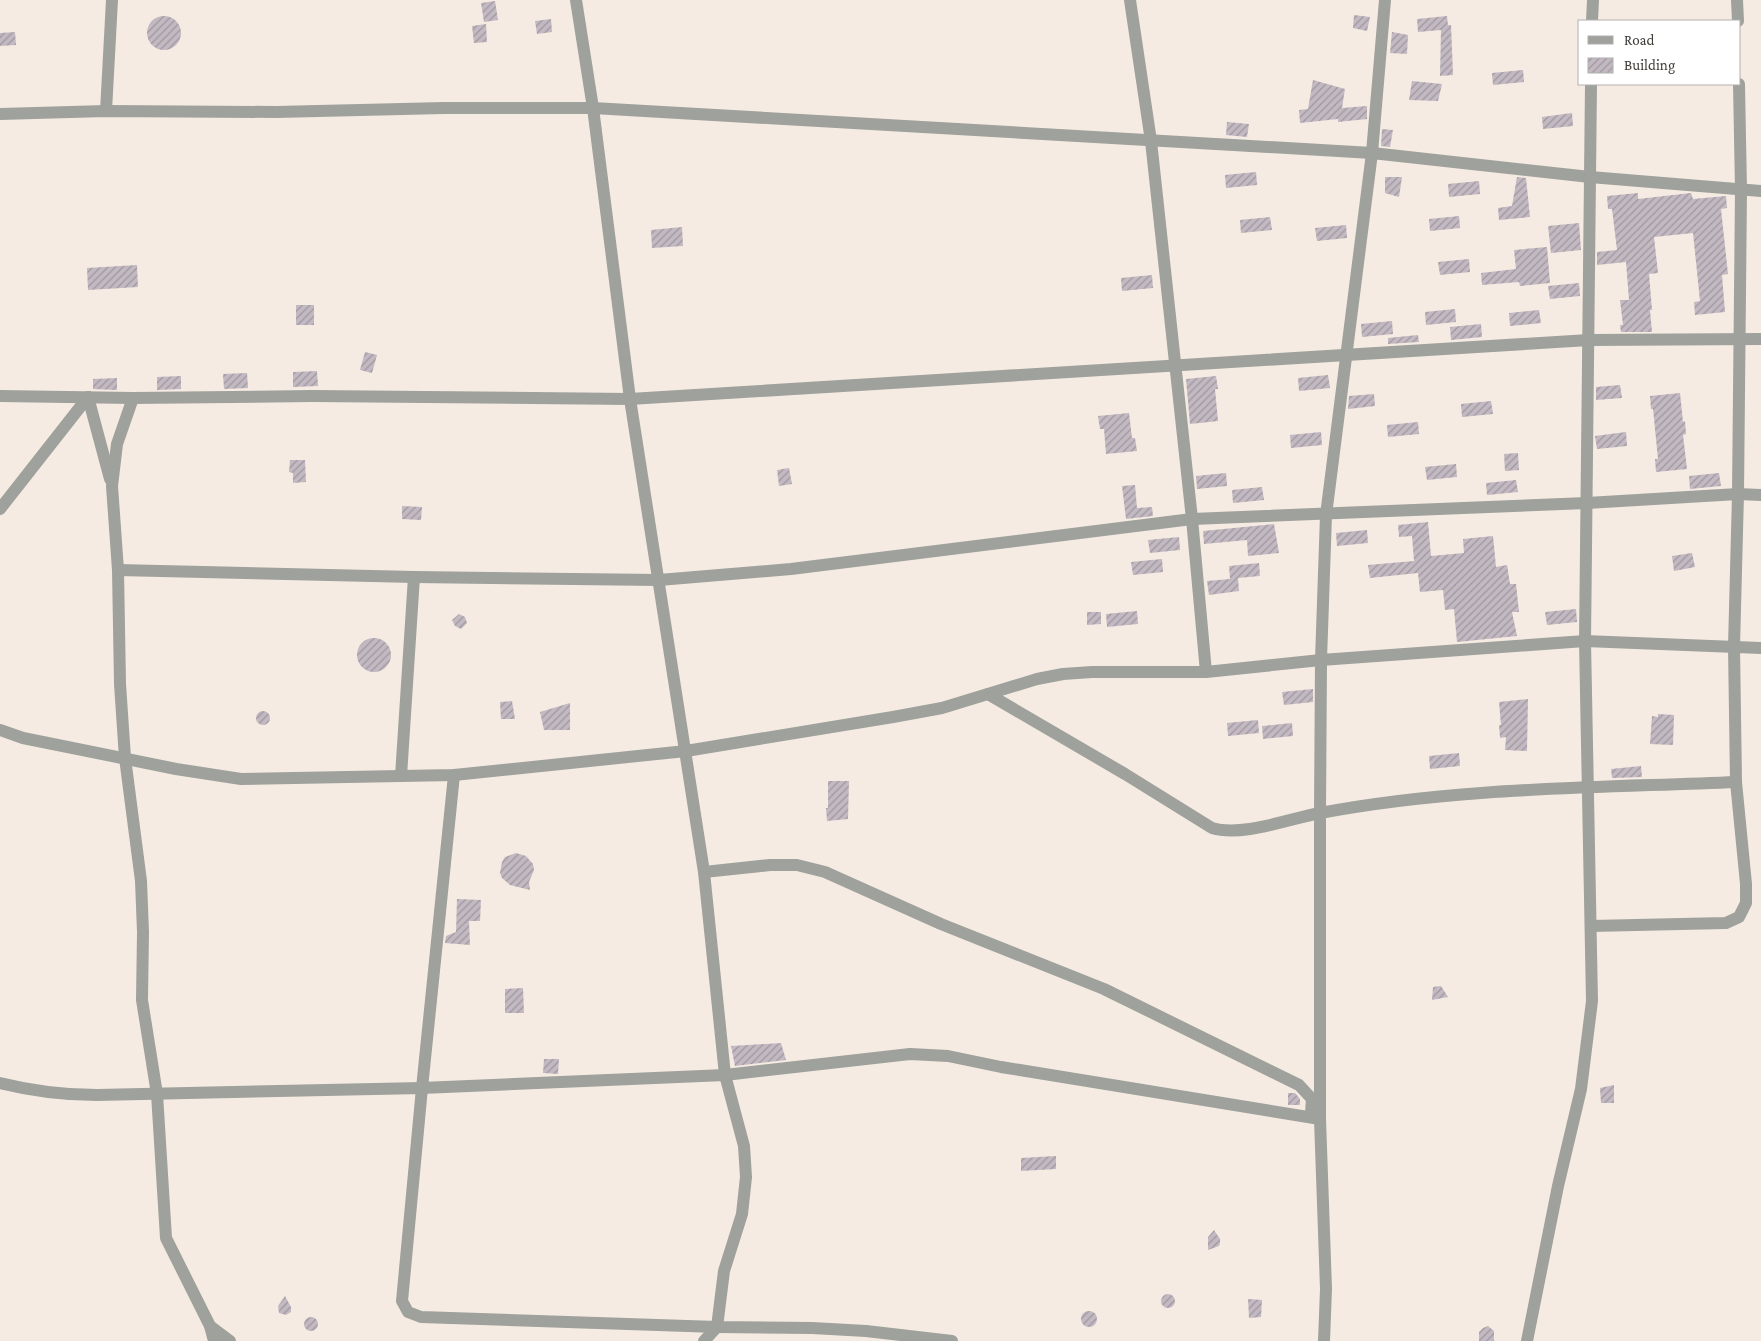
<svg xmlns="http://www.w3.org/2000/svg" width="1761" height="1341" font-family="'Crimson Pro',serif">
<defs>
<pattern id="building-hatch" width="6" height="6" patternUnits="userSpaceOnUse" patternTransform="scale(1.25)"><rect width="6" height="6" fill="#c2b9c2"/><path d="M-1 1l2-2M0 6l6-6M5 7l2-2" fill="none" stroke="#9f979e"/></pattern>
</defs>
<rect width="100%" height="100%" fill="#f6ebe2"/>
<g fill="url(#building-hatch)">
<path d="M 495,1 L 498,20 L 484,22 L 481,3 Z"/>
<path d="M 1354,15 L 1370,17 L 1367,31 L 1353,28 Z"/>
<path d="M 1447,16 L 1448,25 L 1451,25 L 1453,75 L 1440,76 L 1441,30 L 1418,32 L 1417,19 Z"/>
<circle cx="164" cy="33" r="17"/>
<path d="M 551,19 L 552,32 L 537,34 L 535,21 Z"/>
<path d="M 486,24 L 487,42 L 474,43 L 472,26 Z"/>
<path d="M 15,32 L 16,45 L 0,46 L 0,33 Z"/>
<path d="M 1392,32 L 1408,35 L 1407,54 L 1390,53 Z"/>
<path d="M 1523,70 L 1524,82 L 1493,85 L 1492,73 Z"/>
<path d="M 1313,80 L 1345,89 L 1342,108 L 1367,106 L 1367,119 L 1338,122 L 1338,119 L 1300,123 L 1299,110 L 1308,109 Z"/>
<path d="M 1412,81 L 1442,84 L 1438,101 L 1409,100 Z"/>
<path d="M 1572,113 L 1573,126 L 1543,129 L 1542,117 Z"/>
<path d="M 1227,122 L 1249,124 L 1247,137 L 1226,135 Z"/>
<path d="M 1382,129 L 1393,130 L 1390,147 L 1381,146 Z"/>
<path d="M 1256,172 L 1257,185 L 1226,188 L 1225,175 Z"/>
<path d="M 1385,177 L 1402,177 L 1399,197 L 1385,193 Z"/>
<path d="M 1517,177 L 1526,178 L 1530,217 L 1499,220 L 1498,208 L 1512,206 Z"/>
<path d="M 1479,181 L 1480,194 L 1449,197 L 1448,184 Z"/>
<path d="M 1638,193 L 1638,199 L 1691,193 L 1693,199 L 1726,196 L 1727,208 L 1721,209 L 1728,274 L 1722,275 L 1725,312 L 1695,315 L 1694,302 L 1700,301 L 1693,233 L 1654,237 L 1658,273 L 1649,274 L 1652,310 L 1650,310 L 1652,332 L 1621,332 L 1620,325 L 1623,325 L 1620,300 L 1629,300 L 1626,262 L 1597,265 L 1597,252 L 1617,250 L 1612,209 L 1608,209 L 1607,196 Z"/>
<path d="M 1459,216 L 1460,228 L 1430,231 L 1429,219 Z"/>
<path d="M 1270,217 L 1272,230 L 1241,233 L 1240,220 Z"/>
<path d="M 1579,223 L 1581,250 L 1551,253 L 1548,226 Z"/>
<path d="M 1346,225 L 1347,238 L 1317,241 L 1315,228 Z"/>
<path d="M 682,227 L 683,246 L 652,248 L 651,230 Z"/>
<path d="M 1547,247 L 1550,283 L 1520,286 L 1519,282 L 1482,285 L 1481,273 L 1516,269 L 1514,250 Z"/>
<path d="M 1469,259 L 1470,272 L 1440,275 L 1438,262 Z"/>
<path d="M 137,265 L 138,287 L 88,290 L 87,268 Z"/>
<path d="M 1152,275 L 1153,288 L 1122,291 L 1121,278 Z"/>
<path d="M 1579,283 L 1580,296 L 1550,299 L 1548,286 Z"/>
<rect x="296" y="305" width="18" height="20"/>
<path d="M 1455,309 L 1456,322 L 1426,325 L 1425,312 Z"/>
<path d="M 1539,310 L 1541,323 L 1510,326 L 1509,313 Z"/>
<path d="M 1392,321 L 1393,334 L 1362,337 L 1361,324 Z"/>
<path d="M 1481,324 L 1482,337 L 1451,340 L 1450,327 Z"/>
<path d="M 1418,335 L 1419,342 L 1388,344 L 1388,338 Z"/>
<path d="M 365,352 L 377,355 L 372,373 L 360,370 Z"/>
<path d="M 317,371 L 318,386 L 293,387 L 293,372 Z"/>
<path d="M 247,373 L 248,388 L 224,389 L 223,374 Z"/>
<path d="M 1328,375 L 1330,388 L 1299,391 L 1298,378 Z"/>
<path d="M 181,376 L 181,389 L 157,390 L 157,377 Z"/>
<path d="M 1216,376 L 1218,389 L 1215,389 L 1218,421 L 1190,424 L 1186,379 Z"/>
<path d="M 117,378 L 117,390 L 93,389 L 93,379 Z"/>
<path d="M 1620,385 L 1622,398 L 1596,400 L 1596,387 Z"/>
<path d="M 1680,393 L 1683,422 L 1685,421 L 1686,434 L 1683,435 L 1687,469 L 1656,472 L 1655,459 L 1658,459 L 1653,409 L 1651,409 L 1650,396 Z"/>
<path d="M 1374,394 L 1375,406 L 1348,409 L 1349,396 Z"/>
<path d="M 1491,401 L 1493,414 L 1462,417 L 1461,404 Z"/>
<path d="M 1129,413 L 1132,438 L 1135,438 L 1137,451 L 1106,454 L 1104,429 L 1100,429 L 1098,416 Z"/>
<path d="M 1418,422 L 1419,434 L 1388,437 L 1387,425 Z"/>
<path d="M 1321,432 L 1322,445 L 1291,448 L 1290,435 Z"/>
<path d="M 1626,432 L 1627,446 L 1597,449 L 1595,436 Z"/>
<path d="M 1518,453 L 1519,470 L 1505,471 L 1504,454 Z"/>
<path d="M 290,460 L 305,460 L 306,482 L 293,483 L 293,473 L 289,472 Z"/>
<path d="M 1456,464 L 1457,477 L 1427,480 L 1425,467 Z"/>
<path d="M 789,468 L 792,484 L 779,486 L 777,470 Z"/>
<path d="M 1226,473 L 1227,486 L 1197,489 L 1196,476 Z"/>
<path d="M 1719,473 L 1721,486 L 1690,489 L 1689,476 Z"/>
<path d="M 1516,480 L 1518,492 L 1487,495 L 1486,483 Z"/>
<path d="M 1135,485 L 1137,508 L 1152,507 L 1153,516 L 1126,519 L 1122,486 Z"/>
<path d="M 1262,487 L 1264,500 L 1233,503 L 1232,490 Z"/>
<path d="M 402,506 L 422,507 L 421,520 L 402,519 Z"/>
<path d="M 1428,522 L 1431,556 L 1464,553 L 1463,539 L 1493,536 L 1496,567 L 1507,565 L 1510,584 L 1516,584 L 1519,612 L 1512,612 L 1517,636 L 1457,642 L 1454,609 L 1445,610 L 1443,590 L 1420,592 L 1418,573 L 1370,578 L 1368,565 L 1414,561 L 1412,536 L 1399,537 L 1398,525 Z"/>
<path d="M 1274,524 L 1279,553 L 1248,556 L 1247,540 L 1204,544 L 1203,531 Z"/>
<path d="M 1367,530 L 1368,543 L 1337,546 L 1336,533 Z"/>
<path d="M 1179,537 L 1180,550 L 1150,553 L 1148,540 Z"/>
<path d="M 1692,553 L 1695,567 L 1674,571 L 1672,556 Z"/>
<path d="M 1162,559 L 1163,572 L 1133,575 L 1131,562 Z"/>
<path d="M 1259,563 L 1260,576 L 1238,578 L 1239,591 L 1209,595 L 1207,581 L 1230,579 L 1229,566 Z"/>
<path d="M 1576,609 L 1577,622 L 1547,625 L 1545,612 Z"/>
<path d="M 1137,611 L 1138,624 L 1107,627 L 1106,614 Z"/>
<path d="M 1087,612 L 1101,612 L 1101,624 L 1087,625 Z"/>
<path d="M 459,614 L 465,617 L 467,623 L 461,629 L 455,626 L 452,620 Z"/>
<circle cx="374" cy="655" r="17"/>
<path d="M 1313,689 L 1313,702 L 1284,705 L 1282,692 Z"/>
<path d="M 1528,699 L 1527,751 L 1505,750 L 1506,737 L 1500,738 L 1499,725 L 1501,725 L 1499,702 Z"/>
<path d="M 512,701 L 515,719 L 501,719 L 500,702 Z"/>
<path d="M 570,703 L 570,730 L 544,730 L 540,712 Z"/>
<circle cx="263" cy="718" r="7"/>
<path d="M 1658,714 L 1674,715 L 1673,745 L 1650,744 L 1652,716 L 1658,717 Z"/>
<path d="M 1258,720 L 1259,733 L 1228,736 L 1227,723 Z"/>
<path d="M 1292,723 L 1293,736 L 1263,739 L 1262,726 Z"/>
<path d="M 1459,753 L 1460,766 L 1430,769 L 1429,756 Z"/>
<path d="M 1641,766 L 1642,777 L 1612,778 L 1611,769 Z"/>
<path d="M 828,781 L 849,781 L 848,819 L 827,821 L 826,808 L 828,808 Z"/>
<path d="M 516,853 L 526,856 L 533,864 L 534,870 L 529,882 L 530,890 L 510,885 L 502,878 L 500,873 L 502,862 L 505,857 Z"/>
<path d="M 457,899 L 481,900 L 480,921 L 469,921 L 470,945 L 445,943 L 446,936 L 456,932 Z"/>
<path d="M 1441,986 L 1448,997 L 1432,1000 L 1433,987 Z"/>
<path d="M 523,988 L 524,1013 L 505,1013 L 505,989 Z"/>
<path d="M 781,1043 L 786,1060 L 735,1066 L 731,1046 Z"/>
<path d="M 544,1059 L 559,1059 L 558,1074 L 543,1073 Z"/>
<path d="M 1614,1085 L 1614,1103 L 1601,1103 L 1600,1088 Z"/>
<path d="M 1288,1093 L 1295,1093 L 1300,1099 L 1300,1105 L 1288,1105 Z"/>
<path d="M 1056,1156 L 1056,1169 L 1021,1171 L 1021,1158 Z"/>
<path d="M 1214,1230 L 1220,1239 L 1220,1243 L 1219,1246 L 1208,1250 L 1208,1237 Z"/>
<circle cx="1168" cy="1301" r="7"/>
<path d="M 285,1296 L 291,1307 L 291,1312 L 286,1315 L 279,1313 L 278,1306 Z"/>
<path d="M 1248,1299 L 1262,1300 L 1261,1317 L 1249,1318 Z"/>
<circle cx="1089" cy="1319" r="8"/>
<circle cx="311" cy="1324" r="7"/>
<path d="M 1488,1326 L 1494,1331 L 1494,1341 L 1479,1341 L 1479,1332 L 1483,1328 Z"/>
</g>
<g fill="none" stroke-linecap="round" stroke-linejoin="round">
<g stroke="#9ea19c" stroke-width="12">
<path d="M 576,0 L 593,108 L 630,399 L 704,872 L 725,1075 L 744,1146 L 746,1177 L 742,1214 L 724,1271 L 717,1327 L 704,1341"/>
<path d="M 1130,0 L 1151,141 L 1192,519 L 1206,672 L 1321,660 L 1585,641 L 1761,648"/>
<path d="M 1737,0 L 1738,21"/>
<path d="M 1592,21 L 1593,0"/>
<path d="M 106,111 L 112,0"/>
<path d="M 0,114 L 106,111 L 276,112 L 444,108 L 593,108 L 1372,153 L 1590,177 L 1761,191"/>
<path d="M 0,396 L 133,398 L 312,396 L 630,399 L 1589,340 L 1761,339"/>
<path d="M 88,397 L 110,479"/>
<path d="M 133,398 L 117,444 L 112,486 L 118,570 L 120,684 L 125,758 L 141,881 L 143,932 L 142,1000 L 157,1094 L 166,1238 L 210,1326 L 214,1341"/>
<path d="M 0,509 L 88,397"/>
<path d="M 118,570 L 414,577 L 659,580 L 791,569 L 1192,519 L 1587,503 L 1738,494 L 1761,495"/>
<path d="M 988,694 L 1125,774 L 1212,828 C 1242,837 1288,819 1320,813 C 1457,787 1596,788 1736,782"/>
<path d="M 0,730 L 23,738 L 176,769 L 241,779 L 454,775 L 686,751 L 893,717 L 942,708 L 1037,679 L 1063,674 L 1092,672 L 1206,672"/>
<path d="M 454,775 L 422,1088 L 725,1075 L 910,1054 L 948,1056 L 1001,1067 L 1320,1119"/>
<path d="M 401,776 L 414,577"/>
<path d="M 704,872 L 770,865 L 797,865 L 825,872 L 941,924 L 1104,989 L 1299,1085 L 1312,1099 L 1311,1113"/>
<path d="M 1591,926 L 1726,923 L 1739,917 L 1746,903 L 1746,884 L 1736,782 L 1734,647 L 1738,494 L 1741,190 L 1739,84"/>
<path d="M 0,1083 C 32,1091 63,1095 97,1095 L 422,1088 L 402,1301 L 408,1312 L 421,1317 L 717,1327 L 812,1328 L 866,1331 L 952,1341"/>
<path d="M 210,1326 L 230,1341"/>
<path d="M 1324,1341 L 1326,1289 L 1320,1119 L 1320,813 L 1321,660 L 1326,515 L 1372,153 L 1385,0"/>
<path d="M 1527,1341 L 1558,1186 L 1581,1089 L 1592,1001 L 1585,641 L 1591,84"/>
</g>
</g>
<rect x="1578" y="20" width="162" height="65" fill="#ffffff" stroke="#b2b0af"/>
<rect x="1588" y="36" width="25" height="8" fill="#9ea19c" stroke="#b2b0af"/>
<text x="1624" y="45" font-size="15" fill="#3e3a36">Road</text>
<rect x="1588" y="58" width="25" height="15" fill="url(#building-hatch)" stroke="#b2b0af"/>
<text x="1624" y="70" font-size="15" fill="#3e3a36">Building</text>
</svg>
